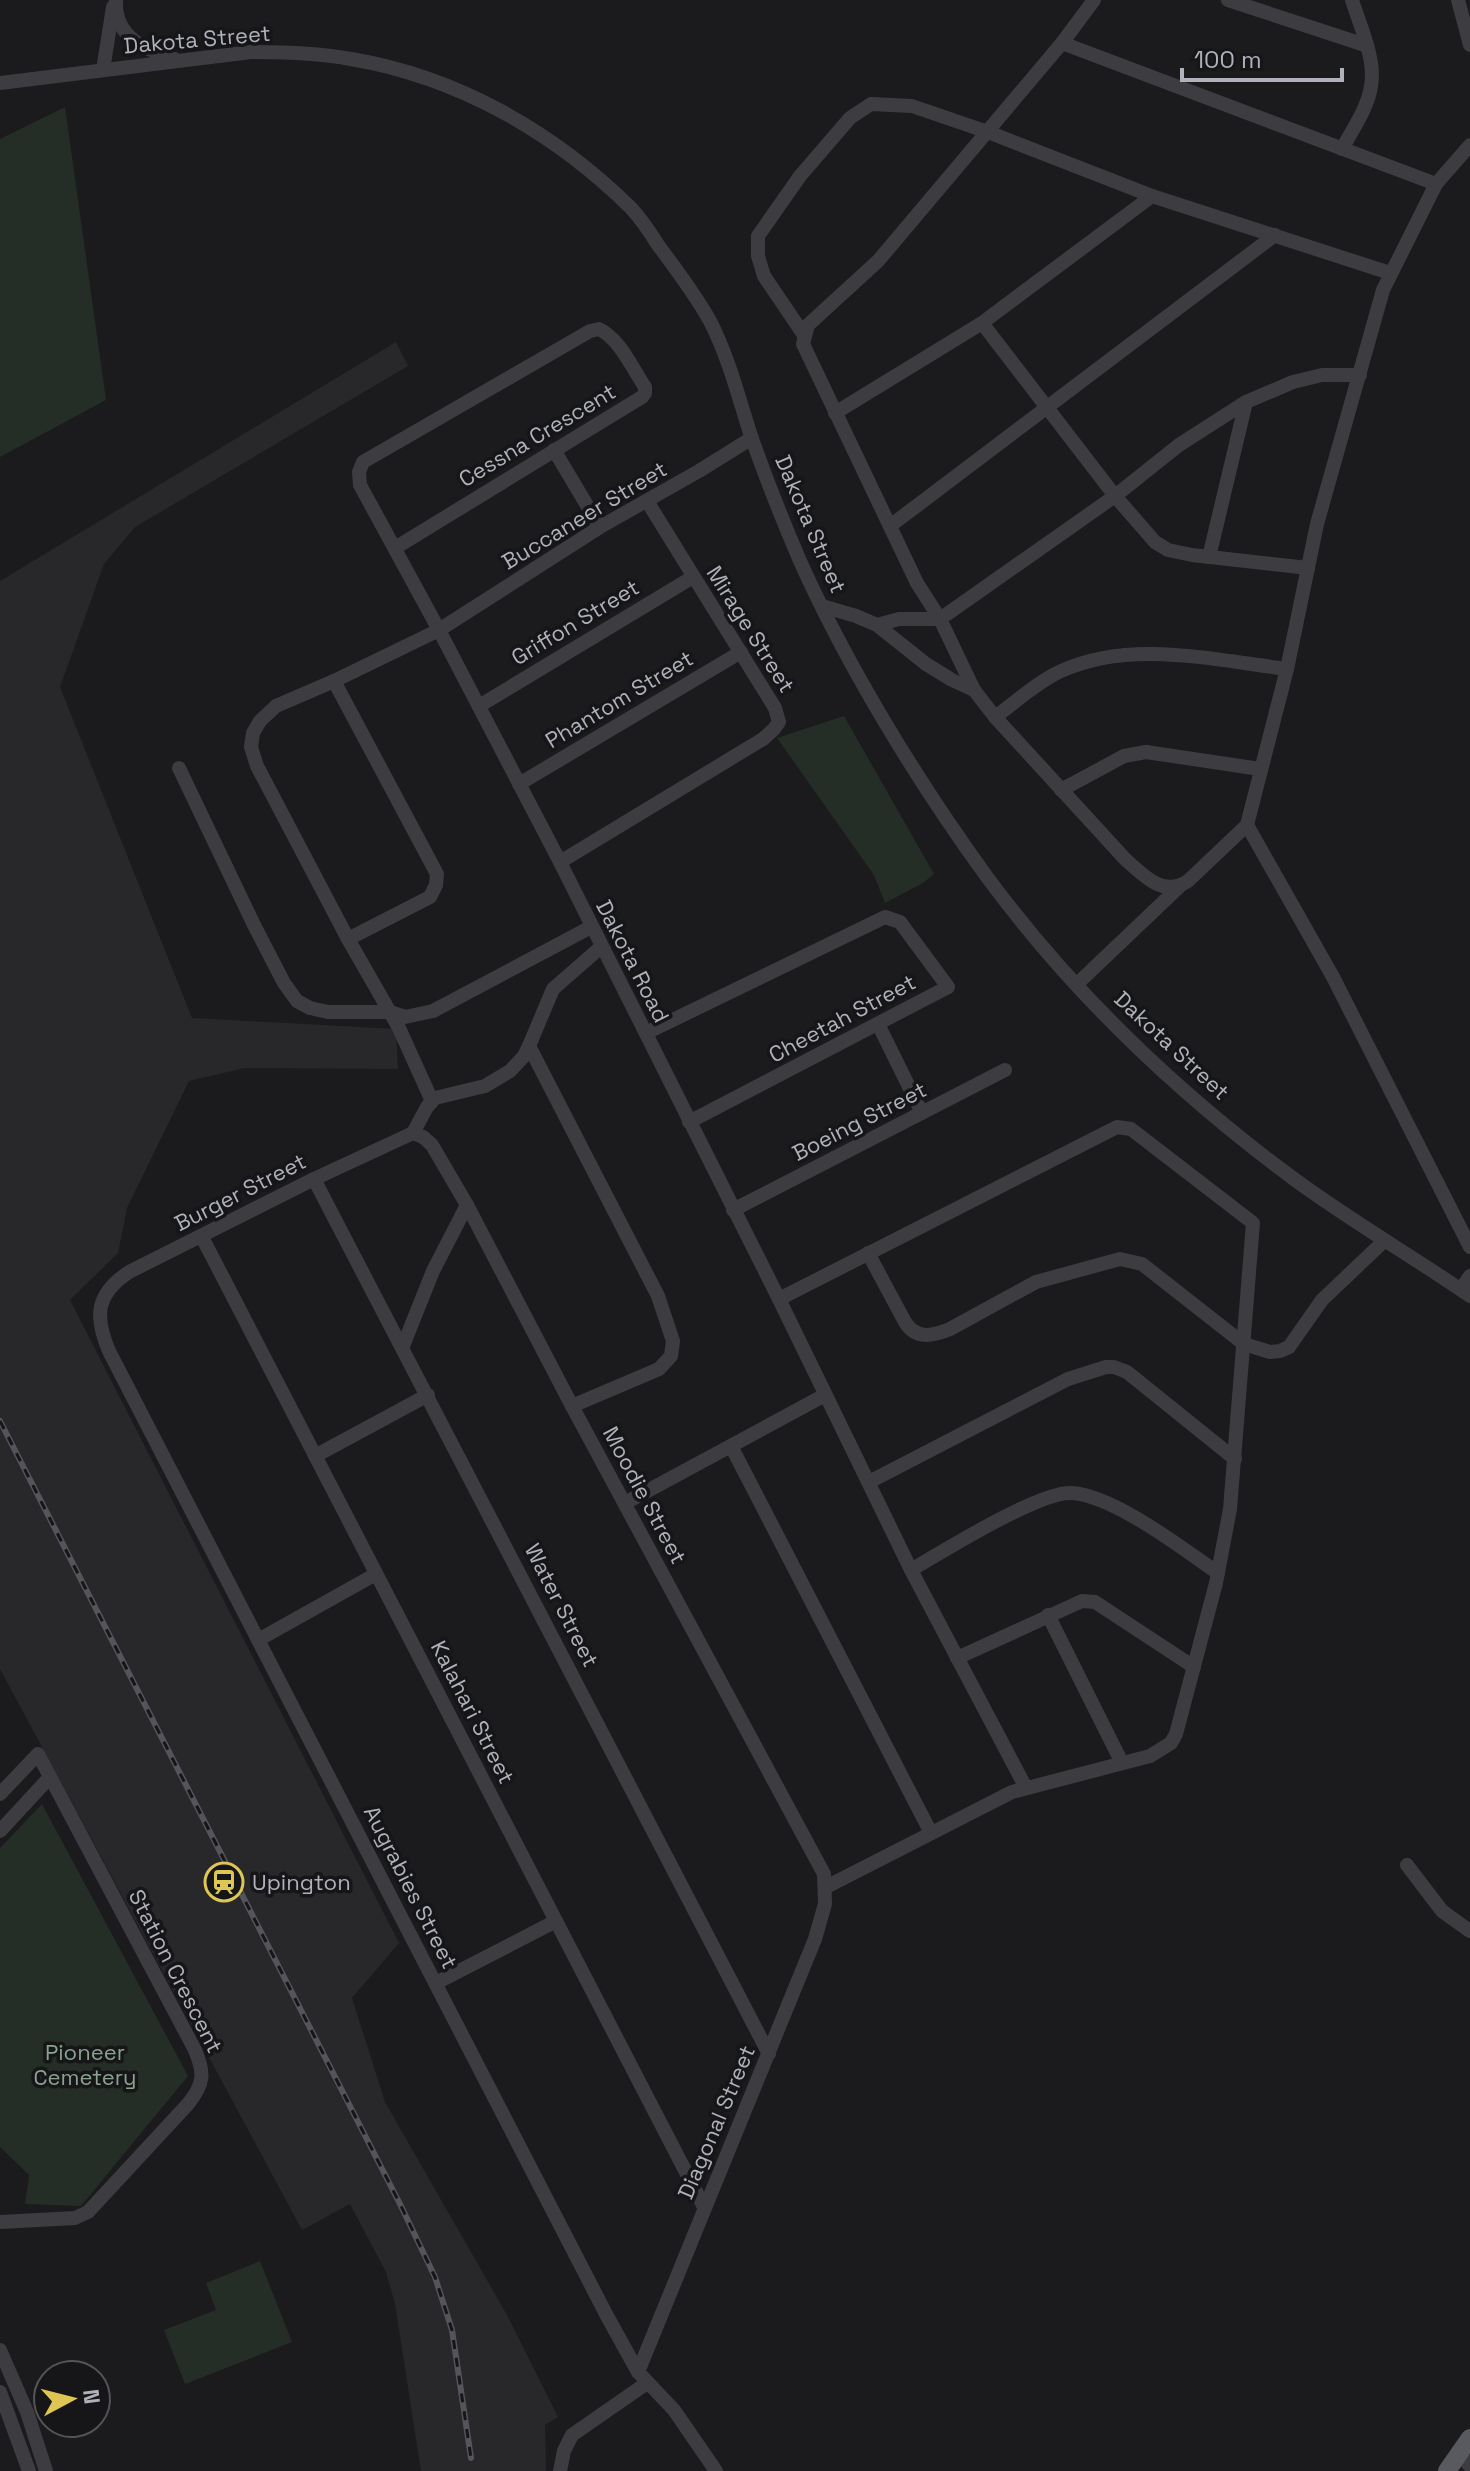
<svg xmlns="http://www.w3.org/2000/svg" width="1470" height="2471" font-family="'Space Grotesk',sans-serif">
<rect width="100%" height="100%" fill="#1b1b1d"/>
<path fill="#28272a" d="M 396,342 L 408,366 L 135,527 L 104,564 L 60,687 L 192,1018 L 396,1029 L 398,1069 L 245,1068 L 189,1081 L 127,1208 L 118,1253 L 70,1300 L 399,1943 L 352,1998 L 385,2102 L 507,2315 L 558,2417 L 545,2425 L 546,2471 L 421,2471 L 395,2304 L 386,2272 L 350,2204 L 302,2230 L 0,1669 L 0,581 Z"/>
<g fill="#252d27">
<path d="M 65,107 L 106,400 L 0,457 L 0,139 Z"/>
<path d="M 844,716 L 934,874 L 923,883 L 885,903 L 874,875 L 777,738 Z"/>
<path d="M 42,1804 L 188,2076 L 81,2206 L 25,2204 L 29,2175 L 0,2147 L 0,1848 Z"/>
<path d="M 260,2261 L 292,2342 L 185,2384 L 164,2330 L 216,2310 L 206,2283 Z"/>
</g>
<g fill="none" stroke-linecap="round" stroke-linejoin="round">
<g stroke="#3d3d41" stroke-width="14">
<path d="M 116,0 C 114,37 144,49 174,59"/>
<path d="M 1094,0 L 1062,43 L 878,261 L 808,325 L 803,344 L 917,583 L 940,619 L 974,690 L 995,717 L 1125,859 C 1143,875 1163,898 1188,881 L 1247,825 L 1287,669 L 1317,524 L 1383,290 L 1436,184 L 1470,145"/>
<path d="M 1228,0 L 1365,45"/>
<path d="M 1458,0 L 1470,45"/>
<path d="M 1062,43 L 1436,184"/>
<path d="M 103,70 L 113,7"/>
<path d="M 0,83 L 251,52 C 284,52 318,53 351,59 C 458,77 554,132 631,208 C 641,219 650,232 658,245 C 676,269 695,294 710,321 C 728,356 738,395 750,433 C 765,476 782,519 800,561 C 848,668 918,782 987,877 C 1072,992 1179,1094 1294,1179 C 1351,1221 1412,1256 1470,1296"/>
<path d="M 1342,149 C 1352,130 1368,108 1371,86 C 1376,59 1360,26 1352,0"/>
<path d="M 982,323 L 1115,496 L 1155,542 L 1168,550 L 1192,555 L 1308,568"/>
<path d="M 804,335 L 764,276 L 758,256 L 758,236 L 800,176 L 850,118 L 871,104 L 912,106 L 988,132 L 1152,196 L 1390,273"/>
<path d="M 835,413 L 982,323 L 1152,196"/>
<path d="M 554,450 L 600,527"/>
<path d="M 890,526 L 1275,235"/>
<path d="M 395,548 L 642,397 L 645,393 L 645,387 C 632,368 620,339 599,329 L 590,331 L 363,462 L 359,472 L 360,485 L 439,630 L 560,862 L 779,1299 L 911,1570 L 1026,1788"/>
<path d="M 1209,557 L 1246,402"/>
<path d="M 822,606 L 856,616 L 877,625 L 926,664 L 952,680 L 974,690"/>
<path d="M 877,625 L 899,619 L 940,619 L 1115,496 L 1179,445 L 1246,402 L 1293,382 L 1322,375 L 1360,375"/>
<path d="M 334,681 L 437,874 L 436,885 L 430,897 L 348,939"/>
<path d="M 479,706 L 693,577"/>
<path d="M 995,717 C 1016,702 1037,682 1061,671 C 1131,639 1213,660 1287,669"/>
<path d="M 179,768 L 254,925 L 284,983 L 297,1001 L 310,1008 L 328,1012 L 390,1012 L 405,1017 L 433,1011 L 591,927"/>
<path d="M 519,784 L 741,652"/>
<path d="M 1061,790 L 1124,756 L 1146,752 L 1260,769"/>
<path d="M 1247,825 L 1333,977 L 1470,1247"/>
<path d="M 560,862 L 763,739 L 774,729 L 779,722 L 775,708 L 647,501"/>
<path d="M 1077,984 L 1179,887"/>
<path d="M 878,1024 L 922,1113"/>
<path d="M 646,1033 L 885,917 L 900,922 L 948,987 L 689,1122"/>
<path d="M 529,1046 L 658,1296 L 673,1341 L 671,1356 L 659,1369 L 572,1406"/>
<path d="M 432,1101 L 399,1028 L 348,939 L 257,766 L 251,747 L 253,733 L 260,721 L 276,706 L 334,681 L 439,630 L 600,527 L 699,471 L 752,438"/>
<path d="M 413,1133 L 314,1179 L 129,1272 C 96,1294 94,1316 109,1351 L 607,2316 L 638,2372 L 674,2410 L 716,2471"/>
<path d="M 413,1133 L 423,1137 L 432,1145 L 467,1205 L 572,1406 L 824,1874 L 825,1904 L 815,1939 L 638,2372"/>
<path d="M 413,1133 L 427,1107 L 435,1098 L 485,1086 L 510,1071 L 524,1056 L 529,1046 L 553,989 L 601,947"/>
<path d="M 314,1179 L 769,2054"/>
<path d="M 733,1210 L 1005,1070"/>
<path d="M 202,1237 L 704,2207"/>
<path d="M 868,1253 L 905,1322 C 916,1340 933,1336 950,1329 L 1036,1282 L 1120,1259 L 1142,1264 L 1244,1344 L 1270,1352 L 1280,1351 L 1289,1347 L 1322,1300 L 1384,1241"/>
<path d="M 1461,1289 L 1470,1276"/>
<path d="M 779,1299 L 1117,1127 L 1131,1129 L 1253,1223 L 1230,1509 L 1216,1583 L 1176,1734 L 1171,1743 L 1150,1756 L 1012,1792 L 826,1887"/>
<path d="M 403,1346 L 433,1271 L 467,1205"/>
<path d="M 731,1446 L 931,1833"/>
<path d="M 315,1456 L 428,1395"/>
<path d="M 869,1482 L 1068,1379 L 1106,1367 L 1114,1367 L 1127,1372 L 1235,1459"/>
<path d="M 625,1503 L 825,1395"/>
<path d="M 911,1570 C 942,1552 1041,1490 1072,1493 C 1115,1496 1183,1549 1218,1573"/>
<path d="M 1048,1615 L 1122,1763"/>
<path d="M 258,1640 L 376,1574"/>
<path d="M 957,1658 L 1082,1601 L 1095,1602 L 1194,1667"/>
<path d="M 0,1794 L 38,1754 L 195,2050 C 205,2074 204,2084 188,2104 L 88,2212 L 75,2218 L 0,2222"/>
<path d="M 0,1831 L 50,1777"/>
<path d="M 1407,1865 L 1442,1911 L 1470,1931"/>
<path d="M 436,1983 L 556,1921"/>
<path d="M 0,2350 L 27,2412 L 46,2471"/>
<path d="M 0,2392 L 29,2471"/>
<path d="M 1459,2454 L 1470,2466"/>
<path d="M 560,2471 L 564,2451 L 572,2435 L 647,2383"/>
</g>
<path stroke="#595960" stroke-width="18" d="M 1447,2471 L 1470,2438"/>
<g stroke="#54545a" stroke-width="6">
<path id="rail" d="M 0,1421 L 401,2206 L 435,2277 L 452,2330 L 471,2458"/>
</g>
<use href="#rail" stroke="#161618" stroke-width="3" stroke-dasharray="9" stroke-linecap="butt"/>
</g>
<defs>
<g id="station-ring" transform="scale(2)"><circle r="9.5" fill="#161618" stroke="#ddc653" stroke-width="1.5"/><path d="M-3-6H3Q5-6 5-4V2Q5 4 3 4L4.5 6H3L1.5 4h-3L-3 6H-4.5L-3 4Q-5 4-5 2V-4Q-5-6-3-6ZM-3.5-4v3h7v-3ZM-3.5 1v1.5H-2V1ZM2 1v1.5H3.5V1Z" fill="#ddc653"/></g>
</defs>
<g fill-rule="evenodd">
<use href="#station-ring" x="224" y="1882"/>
</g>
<g text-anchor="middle" stroke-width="7" stroke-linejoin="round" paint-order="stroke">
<g font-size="22" fill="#afb1bb" stroke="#161618">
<text transform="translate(197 39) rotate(-5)" y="8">Dakota Street</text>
<text transform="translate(537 435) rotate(-31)" y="8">Cessna Crescent</text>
<text transform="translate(584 515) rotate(-31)" y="8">Buccaneer Street</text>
<text transform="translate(811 524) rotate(67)" y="8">Dakota Street</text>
<text transform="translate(575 622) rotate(-31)" y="8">Griffon Street</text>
<text transform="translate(751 629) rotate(58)" y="8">Mirage Street</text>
<text transform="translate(619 699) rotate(-31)" y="8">Phantom Street</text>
<text transform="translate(633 961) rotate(63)" y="8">Dakota Road</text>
<text transform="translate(842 1018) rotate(-28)" y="8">Cheetah Street</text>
<text transform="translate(1172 1045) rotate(43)" y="8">Dakota Street</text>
<text transform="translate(859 1121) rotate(-27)" y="8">Boeing Street</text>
<text transform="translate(240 1192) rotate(-27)" y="8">Burger Street</text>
<text transform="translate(645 1495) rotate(62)" y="8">Moodie Street</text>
<text transform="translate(562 1605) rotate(63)" y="8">Water Street</text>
<text transform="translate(473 1712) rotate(63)" y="8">Kalahari Street</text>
<text transform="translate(411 1887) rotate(63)" y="8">Augrabies Street</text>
<text transform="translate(176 1971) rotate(63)" y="8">Station Crescent</text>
<text transform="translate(716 2122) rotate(-67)" y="8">Diagonal Street</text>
</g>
<g font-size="22" fill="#afb1bb" stroke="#161618" text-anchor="start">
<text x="252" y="1890">Upington</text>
</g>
<g font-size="22" fill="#89a38f" stroke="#161618">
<text x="85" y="2060">Pioneer<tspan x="85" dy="25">Cemetery</tspan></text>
</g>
</g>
<g transform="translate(72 2399) rotate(83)"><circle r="38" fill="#161618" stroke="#535459" stroke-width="2"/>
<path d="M0-6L14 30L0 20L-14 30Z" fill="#ddc653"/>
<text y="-12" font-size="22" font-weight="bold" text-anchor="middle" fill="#afb1bb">N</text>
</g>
<path d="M1182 68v12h160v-12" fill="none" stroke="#afb1bb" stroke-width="4"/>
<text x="1194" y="68" font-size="24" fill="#afb1bb" stroke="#161618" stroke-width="6" paint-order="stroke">100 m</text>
</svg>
